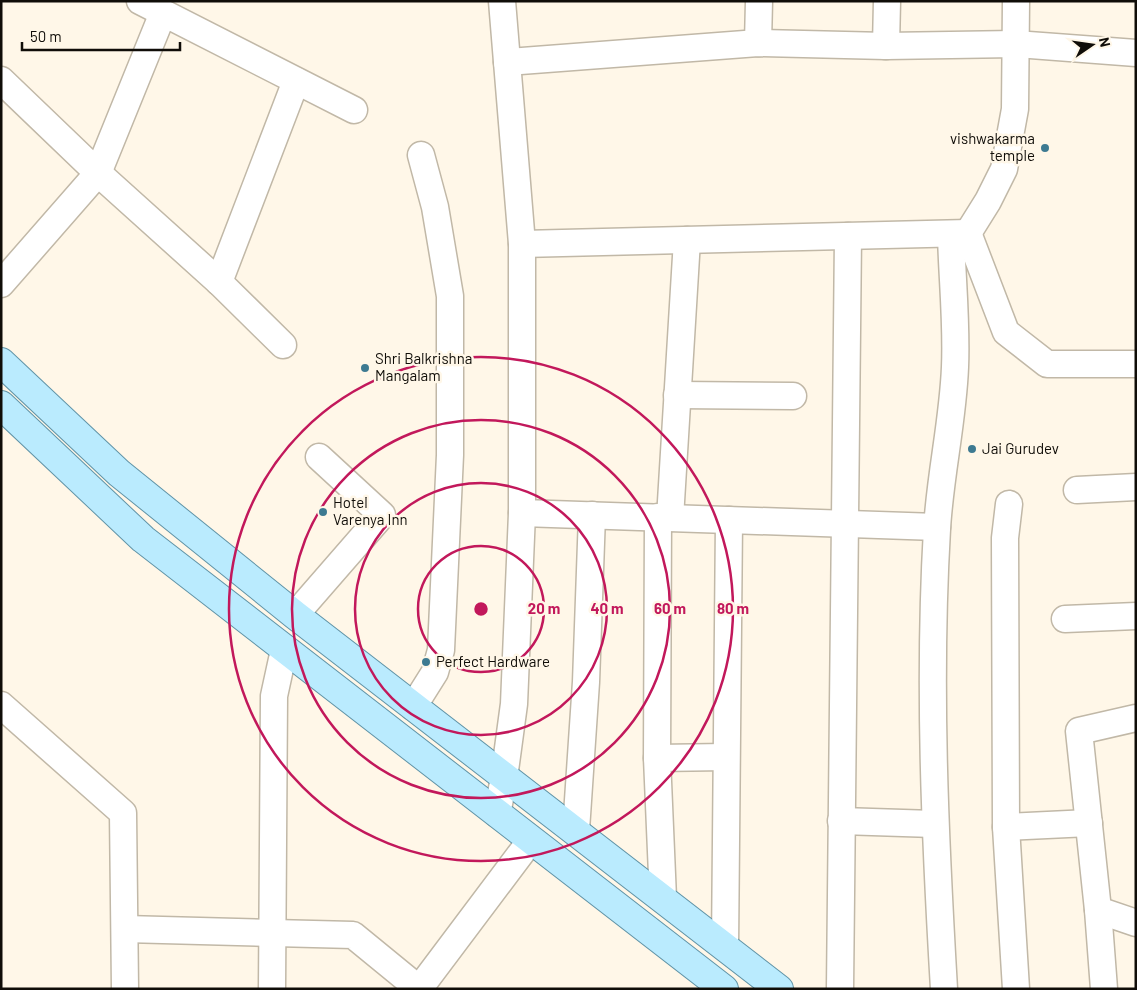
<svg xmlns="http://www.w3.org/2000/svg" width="1137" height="990" font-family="Barlow,sans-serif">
<rect width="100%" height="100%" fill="#fff7e8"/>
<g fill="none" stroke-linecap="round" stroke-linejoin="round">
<g stroke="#c1b8a7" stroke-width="29">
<g id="minor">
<path d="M 140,1 L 354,110"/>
<path d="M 758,43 L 759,1"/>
<path d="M 886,46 L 887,1"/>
<path d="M 507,62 L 758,43 L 886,46 L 1015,44 L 1136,53"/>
<path d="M 1,80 L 98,173 L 219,282 L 283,345"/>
<path d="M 968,233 L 1006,332 L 1047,364 L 1136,364"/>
<path d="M 968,233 L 988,201 L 1004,169 L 1015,109 L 1016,1"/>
<path d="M 522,244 L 968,233"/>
<path d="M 219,282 L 296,81"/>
<path d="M 1,284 L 98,173 L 163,13"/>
<path d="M 677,395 L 793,396"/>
<path d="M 1077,490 L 1136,487"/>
<path d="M 1009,504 L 1005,538 L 1006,827 L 1016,989"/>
<path d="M 522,513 L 937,527"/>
<path d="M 658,517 L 657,758 L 663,898"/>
<path d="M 670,518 L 687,240"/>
<path d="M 295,615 L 382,515 L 319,457"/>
<path d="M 1065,619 L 1136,616"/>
<path d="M 1,705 L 123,813 L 125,989"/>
<path d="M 413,707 L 435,672 L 441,650 L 450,455 L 450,296 L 435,207 L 421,155"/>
<path d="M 1136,718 L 1079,731 L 1098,910 L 1136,923"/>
<path d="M 657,758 L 726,757"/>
<path d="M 497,814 L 504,778 L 514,704 L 522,513 L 522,244 L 502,1"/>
<path d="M 841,821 L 934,824"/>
<path d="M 1006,827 L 1089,823"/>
<path d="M 576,830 L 586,682 L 592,515"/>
<path d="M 1098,910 L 1104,989"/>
<path d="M 125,929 L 353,935 L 419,989 L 531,840"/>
<path d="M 725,947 L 729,520"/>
<path d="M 272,989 L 274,696 L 284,650"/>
<path d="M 840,989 L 848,236"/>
<path d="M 944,989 C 935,836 928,683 937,529 C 940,475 953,421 955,367 C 957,323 952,278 951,234"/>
</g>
</g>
<g stroke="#6194a7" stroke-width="30">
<g id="major">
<path d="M 1,362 L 119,473 L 295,615 L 779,989"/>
<path d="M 1,405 L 143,539 L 724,989"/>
</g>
</g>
<use href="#minor" stroke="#fff" stroke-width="26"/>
<use href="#major" stroke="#baebfe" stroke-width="28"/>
</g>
<g fill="none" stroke="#c2185b" stroke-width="2.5">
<circle cx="481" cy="609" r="63"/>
<circle cx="481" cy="609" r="126"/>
<circle cx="481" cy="609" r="189"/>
<circle cx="481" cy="609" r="252"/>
</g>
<g fill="#3d7a91" stroke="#fff7e8" stroke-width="2">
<circle cx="1045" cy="148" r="5"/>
<circle cx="365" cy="368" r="5"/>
<circle cx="972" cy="449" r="5"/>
<circle cx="323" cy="512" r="5"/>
<circle cx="426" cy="662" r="5"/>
</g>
<g text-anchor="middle" stroke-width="5" stroke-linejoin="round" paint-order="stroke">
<g font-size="15" fill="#100d08" stroke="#fff7e8" text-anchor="start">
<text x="1035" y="144" text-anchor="end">vishwakarma<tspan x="1035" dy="17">temple</tspan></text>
<text x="375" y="364">Shri Balkrishna<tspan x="375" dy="17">Mangalam</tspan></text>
<text x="982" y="454">Jai Gurudev</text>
<text x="333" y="508">Hotel<tspan x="333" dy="17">Varenya Inn</tspan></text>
<text x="436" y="667">Perfect Hardware</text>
</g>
</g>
<circle cx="481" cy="609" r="8" fill="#c2185b" stroke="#fff7e8" stroke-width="2.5"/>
<g font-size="15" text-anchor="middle" font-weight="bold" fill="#c2185b" stroke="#fff7e8" stroke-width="5" stroke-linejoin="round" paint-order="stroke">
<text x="544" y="614">20 m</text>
<text x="607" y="614">40 m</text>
<text x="670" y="614">60 m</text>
<text x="733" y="614">80 m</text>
</g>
<rect width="1137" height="990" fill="none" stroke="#100d08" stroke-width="5"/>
<g transform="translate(1092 45) rotate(77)" stroke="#fff7e8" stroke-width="4" paint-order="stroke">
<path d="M0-4L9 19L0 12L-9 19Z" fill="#100d08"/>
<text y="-8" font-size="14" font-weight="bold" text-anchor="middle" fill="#100d08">N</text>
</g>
<path d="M22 42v8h158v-8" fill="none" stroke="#100d08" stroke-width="2.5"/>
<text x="30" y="42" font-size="15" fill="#100d08" stroke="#fff7e8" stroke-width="4" paint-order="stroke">50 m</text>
</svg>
